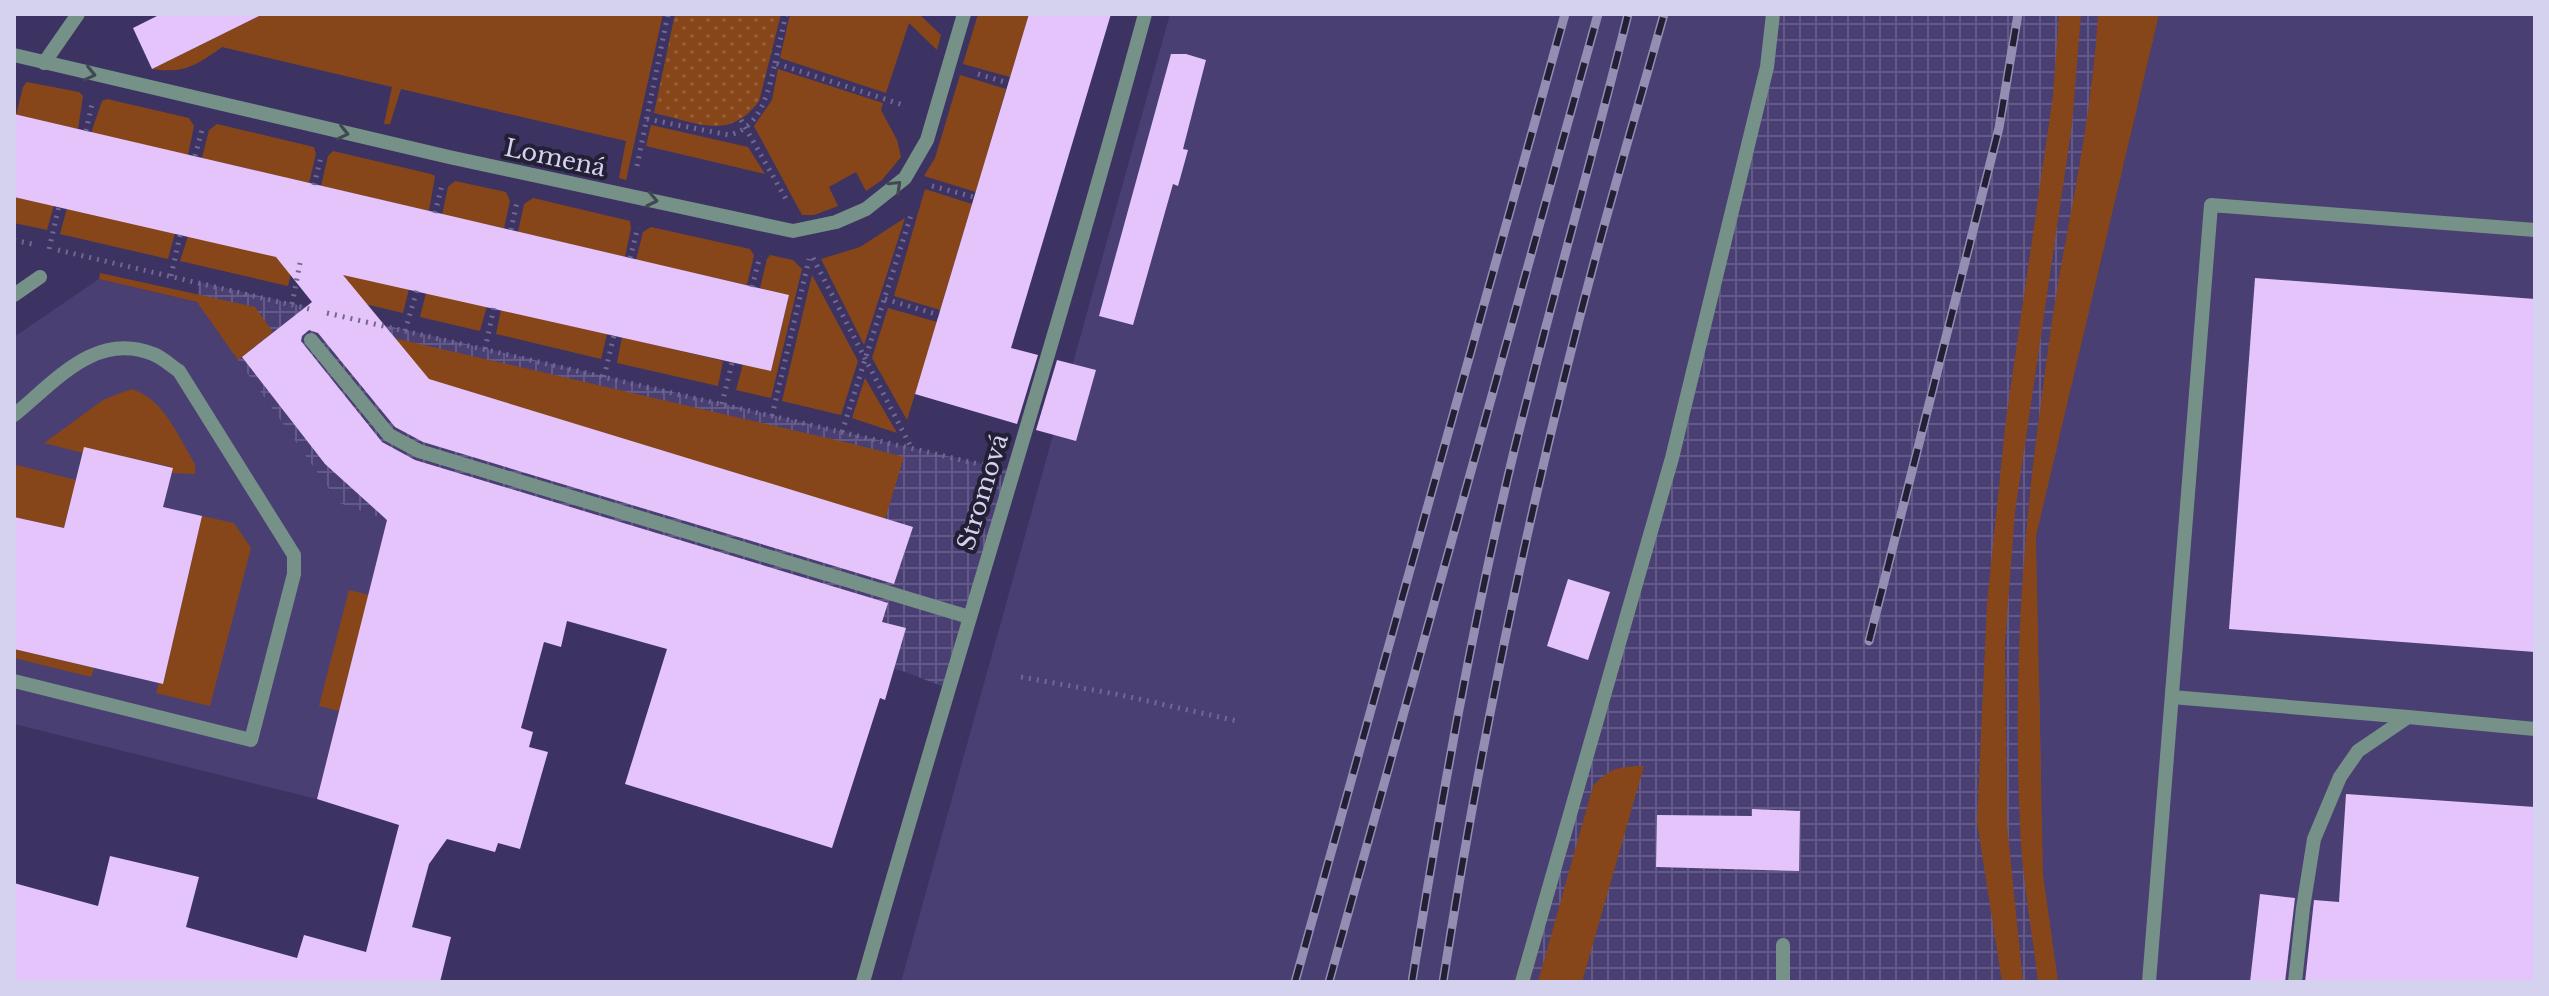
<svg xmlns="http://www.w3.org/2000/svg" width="2549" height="996" font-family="'Libre Baskerville',serif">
<defs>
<pattern id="industrial-grid" width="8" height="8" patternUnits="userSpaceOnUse" patternTransform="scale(2)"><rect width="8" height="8" fill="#4a3f73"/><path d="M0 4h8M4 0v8" fill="none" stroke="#635a87"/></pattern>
<pattern id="park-dots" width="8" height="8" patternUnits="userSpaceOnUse" patternTransform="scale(2)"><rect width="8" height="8" fill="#874619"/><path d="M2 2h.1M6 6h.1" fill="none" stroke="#97603b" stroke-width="1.8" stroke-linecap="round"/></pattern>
</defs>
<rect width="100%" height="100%" fill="#3d3363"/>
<g fill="#4a3f73">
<path d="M 1170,14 L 1773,14 L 1726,243 L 1522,982 L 901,982 Z"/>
<path d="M 2159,14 L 2535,14 L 2535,982 L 2058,982 L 2043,874 L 2036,536 Z"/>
<path d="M 99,279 L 197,302 L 339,503 L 387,520 L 317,799 L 14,724 L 14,337 Z"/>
</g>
<g fill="url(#industrial-grid)">
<path d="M 1773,14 L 2159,14 L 2036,536 L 2043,874 L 2058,982 L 1522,982 L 1672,458 Z"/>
<path d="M 199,282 L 1012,471 L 947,688 L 905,672 L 509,554 L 387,520 L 339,503 L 197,302 Z"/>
</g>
<g fill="#874619">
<path d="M 263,14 L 663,14 L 626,180 L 619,178 L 626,141 L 401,89 L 390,124 L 384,124 L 392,87 L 222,47 C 197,65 184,74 152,69 Z"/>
<path d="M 790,14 L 919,14 L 941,35 L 937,50 L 909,23 L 886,93 L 780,58 Z"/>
<path d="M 978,14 L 1029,15 L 1010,77 L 963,64 Z"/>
<path d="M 2059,14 L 2081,14 L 2072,125 L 2015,512 L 2005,644 L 2007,824 L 2023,982 L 2002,982 L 1977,822 L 1987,603 L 2006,419 L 2053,96 Z"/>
<path d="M 2098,14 L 2159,14 L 2036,536 L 2043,874 L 2058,982 L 2038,982 C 2032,930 2022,878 2020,826 C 2014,693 2020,565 2037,433 C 2044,381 2050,329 2059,277 C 2075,190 2093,103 2098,14 Z"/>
<path d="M 778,69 L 883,103 L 881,110 L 897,140 L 901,157 L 882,180 L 866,191 L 856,172 L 829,187 L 838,206 L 814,215 L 802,215 L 754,126 L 772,100 Z"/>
<path d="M 960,75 L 1006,89 L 976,192 L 924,176 L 935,158 Z"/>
<path d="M 27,82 L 79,92 L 83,96 L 78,129 L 16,115 L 23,87 Z"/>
<path d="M 107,99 L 189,118 L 194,126 L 188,155 L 91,133 L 102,101 Z"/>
<path d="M 217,124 L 314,147 L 316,154 L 309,183 L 202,158 L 209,130 Z"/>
<path d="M 651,125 L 748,147 L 765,174 L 646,146 Z"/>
<path d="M 333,151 L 431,174 L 435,176 L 429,211 L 321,186 L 328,156 Z"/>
<path d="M 455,181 L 506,192 L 510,201 L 504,228 L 442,215 L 448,187 Z"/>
<path d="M 925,189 L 972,204 L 940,310 L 894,296 Z"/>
<path d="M 14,196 L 54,205 L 47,230 L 14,223 Z"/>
<path d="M 533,198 L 630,221 L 631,228 L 625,257 L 518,232 L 524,204 Z"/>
<path d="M 67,208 L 175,233 L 168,259 L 60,234 Z"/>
<path d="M 905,218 L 864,345 L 821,259 L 860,247 Z"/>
<path d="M 651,227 L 750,249 L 754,255 L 747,285 L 636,260 L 643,232 Z"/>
<path d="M 188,236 L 294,261 L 288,286 L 180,261 Z"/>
<path d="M 770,255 L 793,260 L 802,269 L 771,398 L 736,390 L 743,364 L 771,371 L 789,296 L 760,288 L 767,259 Z"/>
<path d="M 307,264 L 409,289 L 403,313 L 301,289 Z"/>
<path d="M 100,273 L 255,307 L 273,332 L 238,360 L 197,302 L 99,279 Z"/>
<path d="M 812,275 L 858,361 L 841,415 L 782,401 Z"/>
<path d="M 426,293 L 487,306 L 480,331 L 420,317 Z"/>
<path d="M 888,308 L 937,322 L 907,420 L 872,358 Z"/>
<path d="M 501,310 L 607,334 L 601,359 L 496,334 Z"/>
<path d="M 333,324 L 849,443 L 904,457 L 885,519 L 430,381 Z"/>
<path d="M 622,337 L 723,361 L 718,386 L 617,363 Z"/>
<path d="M 865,378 L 897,433 L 852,418 Z"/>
<path d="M 131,389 C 163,397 179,438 195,464 L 195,474 L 171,473 L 172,467 L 85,448 L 83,453 L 44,443 L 103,400 Z"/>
<path d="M 17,465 L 76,480 L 64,528 L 14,517 L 14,467 Z"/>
<path d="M 202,516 L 234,523 L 251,548 L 210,706 L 156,693 L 159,683 L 163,684 Z"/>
<path d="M 349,590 L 369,595 L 339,711 L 319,706 Z"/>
<path d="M 14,649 L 94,668 L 91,677 L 14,658 Z"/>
<path d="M 1644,766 L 1582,982 L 1538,982 L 1593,786 C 1611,767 1618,767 1644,766 Z"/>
</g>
<path fill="url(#park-dots)" d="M 675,14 L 781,14 L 759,101 C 729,142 696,122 654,113 Z"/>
<g fill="#e4c4fa">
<path d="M 161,14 L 263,14 L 152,69 L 133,28 Z"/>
<path d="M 1029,14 L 1111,14 L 1011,348 L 1038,355 L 1017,424 L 915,394 Z"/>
<path d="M 1171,54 L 1186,54 L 1206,60 L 1183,149 L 1188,150 L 1178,186 L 1173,184 L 1133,325 L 1099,316 Z"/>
<path d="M 14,114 L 789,295 L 771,371 L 343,275 L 429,379 L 913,527 L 894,584 L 423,442 L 395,427 L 318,333 L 309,330 L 302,336 L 301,341 L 382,442 L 415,460 L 888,603 L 882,622 L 906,628 L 885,700 L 880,698 L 832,848 L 625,784 L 667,649 L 567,621 L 561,647 L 544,642 L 521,728 L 533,732 L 529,747 L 548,752 L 520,849 L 498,843 L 495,852 L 447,839 L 429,864 L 412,927 L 451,937 L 440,982 L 14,982 L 14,883 L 98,906 L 110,856 L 199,877 L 186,927 L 297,958 L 304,935 L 366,952 L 399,825 L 317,799 L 387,520 L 325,464 L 242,357 L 312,302 L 276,257 L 14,197 Z"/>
<path d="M 2255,278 L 2535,299 L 2535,652 L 2229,629 Z"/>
<path d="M 1057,360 L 1096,370 L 1076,441 L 1036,430 Z"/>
<path d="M 84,447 L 173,468 L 163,507 L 202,516 L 163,684 L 14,649 L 14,517 L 64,528 Z"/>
<path d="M 1568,579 L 1610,592 L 1588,660 L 1547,646 Z"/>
<path d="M 2346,794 L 2535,807 L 2535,982 L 2305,982 L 2314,900 L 2339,902 Z"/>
<path d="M 1752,809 L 1800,811 L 1799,871 L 1656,867 L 1657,815 L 1752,816 Z"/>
<path d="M 2260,894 L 2295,898 L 2285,982 L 2250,982 Z"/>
</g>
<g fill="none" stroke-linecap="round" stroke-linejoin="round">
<g stroke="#706892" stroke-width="5" stroke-dasharray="2 6" stroke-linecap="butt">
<path d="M 775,63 L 786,14"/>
<path d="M 978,74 L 1008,83"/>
<path d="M 647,119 L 729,135 C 761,128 769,90 775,63 L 906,106"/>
<path d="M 741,120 L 786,199"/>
<path d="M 86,131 L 92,104"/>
<path d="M 195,156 L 202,130"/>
<path d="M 637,166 L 668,14"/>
<path d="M 314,185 L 321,157"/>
<path d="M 932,186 L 974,197"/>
<path d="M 435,213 L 442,185"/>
<path d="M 511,230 L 517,202"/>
<path d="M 14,240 L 36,245"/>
<path d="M 49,249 L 59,206"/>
<path d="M 58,250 L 309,309"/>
<path d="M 630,258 L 638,227"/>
<path d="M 813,258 L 912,449"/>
<path d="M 171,276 L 180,235"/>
<path d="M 752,287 L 760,256"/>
<path d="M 885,299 L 939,315"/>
<path d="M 292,304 L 300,263"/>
<path d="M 327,313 L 983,465"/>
<path d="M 405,331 L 417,290"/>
<path d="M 485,349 L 494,307"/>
<path d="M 604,377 L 614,335"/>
<path d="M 722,404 L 732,363"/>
<path d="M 772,416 L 809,259"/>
<path d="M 842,432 L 912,212"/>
<path d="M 1021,677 L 1121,695 L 1237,721"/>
</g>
<g stroke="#769288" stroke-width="14">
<path d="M 14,55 L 449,157 L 793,231 L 836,222 L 866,209 L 905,178 L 927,140 L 964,14"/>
<path d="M 44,63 L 78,14"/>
<path d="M 14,295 L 40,277"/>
<path d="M 311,340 L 389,435 L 419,451 L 969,617"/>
<path d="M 14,415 C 55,382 95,331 153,354 C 162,357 171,366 179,371 L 294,555 L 294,574 L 251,740 L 14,681"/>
<path d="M 2172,697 L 2408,717"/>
<path d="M 863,982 C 955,659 1057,338 1145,14"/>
<path d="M 1522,982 L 1672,458 L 1767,67 L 1773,14"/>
<path d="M 1783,982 L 1783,945"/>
<path d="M 2149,982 L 2211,205 L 2535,230"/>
<path d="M 2295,982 L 2303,908 L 2314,839 L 2340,777 L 2358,751 L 2408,717 L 2535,729"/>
</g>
<g stroke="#948eb3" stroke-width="9">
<g id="rail">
<path d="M 1869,641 L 1999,128 L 2018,14"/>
<path d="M 1295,982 L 1565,14"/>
<path d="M 1329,982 L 1598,14"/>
<path d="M 1412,982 C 1441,803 1472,624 1515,447 C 1551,302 1592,159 1628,14"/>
<path d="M 1443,982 C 1481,739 1531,497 1595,259 C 1617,177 1641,96 1664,14"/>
</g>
</g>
<use href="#rail" stroke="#232035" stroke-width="6" stroke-dasharray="18" stroke-linecap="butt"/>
</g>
<defs><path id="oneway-chevron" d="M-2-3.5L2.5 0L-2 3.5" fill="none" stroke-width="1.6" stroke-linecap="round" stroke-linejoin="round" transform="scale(2)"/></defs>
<g stroke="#404852">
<use href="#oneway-chevron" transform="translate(90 74) rotate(13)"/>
<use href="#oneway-chevron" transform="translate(343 133) rotate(13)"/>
<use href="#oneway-chevron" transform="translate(896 186) rotate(-44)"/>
<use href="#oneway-chevron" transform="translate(652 200) rotate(12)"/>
</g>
<g text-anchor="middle" stroke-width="8" stroke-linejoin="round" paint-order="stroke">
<g font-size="24" fill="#d5d2ef" stroke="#232035">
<text transform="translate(555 158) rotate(12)" y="8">Lomená</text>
<text transform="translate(983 492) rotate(-73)" y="8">Stromová</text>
</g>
</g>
<rect width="2549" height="996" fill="none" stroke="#d5d2ef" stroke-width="32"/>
</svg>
